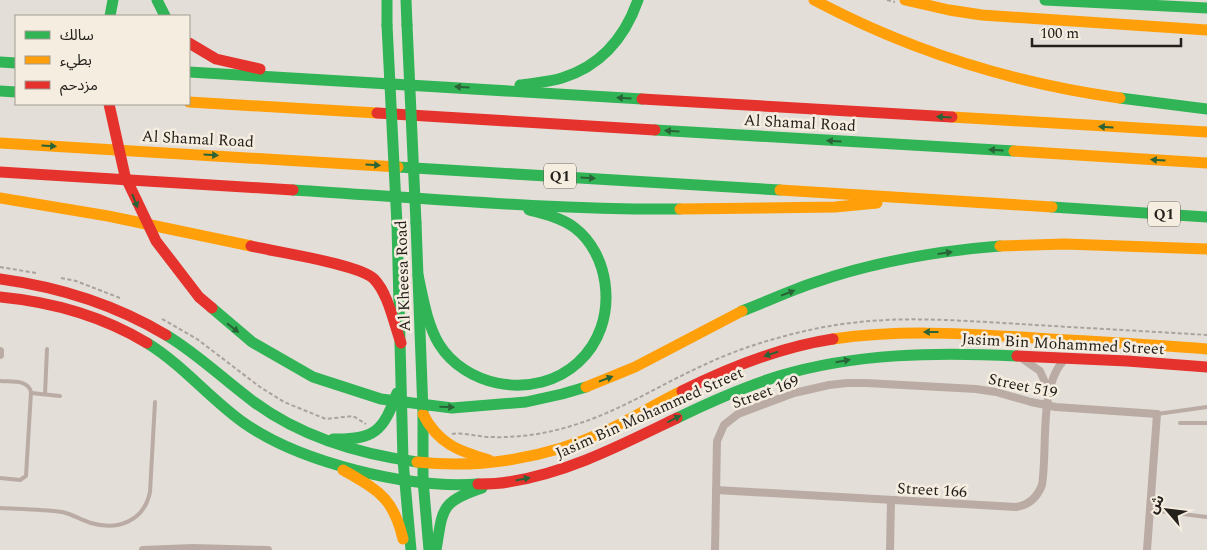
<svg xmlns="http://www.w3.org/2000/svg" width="1207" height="550" font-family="Spectral,'Noto Sans Arabic',serif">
<rect width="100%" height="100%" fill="#e3ded8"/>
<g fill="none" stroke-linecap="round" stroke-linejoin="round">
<g stroke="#aca29c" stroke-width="2" stroke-dasharray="4 2.5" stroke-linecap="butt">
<path d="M 887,0 L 895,2"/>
<path d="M 0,267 L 36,273"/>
<path d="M 61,278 L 76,281 L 120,298"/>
<path d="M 162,319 L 197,339 L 260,387 L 284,402 L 326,419 L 353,416 L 366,424"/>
<path d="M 452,434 C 464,432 478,437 490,437 C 518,438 545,434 571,426 C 619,412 661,384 706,364 C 740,348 777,337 814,329 C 886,314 947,320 1020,324 C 1082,328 1145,331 1207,335"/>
</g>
<g stroke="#baaca5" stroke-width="4">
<path d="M 0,381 C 11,382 28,379 31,392 L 26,476 L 20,480 L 0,478"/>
<path d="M 31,393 L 60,396"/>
<path d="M 45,394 L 47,349"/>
<path d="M 1157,414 L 1207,407"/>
<path d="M 1180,423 L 1207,423"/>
<path d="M 0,508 C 20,509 42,509 62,512 C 72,514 81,520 91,523 C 118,531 144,521 150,492 L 155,402"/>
<path d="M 1150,510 L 1207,517"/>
</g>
<g stroke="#baaca5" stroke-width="8">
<path d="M 0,351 L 0,355"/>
<path d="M 1020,357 L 1040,371 L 1048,389"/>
<path d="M 716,490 L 1016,507 C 1029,505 1037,498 1042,485 C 1048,448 1038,384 1066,358"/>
<path d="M 143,550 L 193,548 L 268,550"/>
<path d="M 715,550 L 717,441 L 724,425 L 738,414 L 794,393 L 829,385 L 847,383 L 866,383 L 976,389 L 996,392 L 1031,402 L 1056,407 L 1157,414 L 1147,550"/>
<path d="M 890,550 L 891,500"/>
</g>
<g stroke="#30b455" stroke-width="11">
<path d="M 157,0 L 165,16"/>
<path d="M 387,0 L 387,25"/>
<path d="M 406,0 L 407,25"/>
<path d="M 1045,0 L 1207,8"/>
<path d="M 110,16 L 113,0"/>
<path d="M 0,62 L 16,63"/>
<path d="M 189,72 L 642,99"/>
<path d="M 520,85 C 534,83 549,82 562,78 C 601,66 625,37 638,0"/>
<path d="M 0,91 L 16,92"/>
<path d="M 1120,98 L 1207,109"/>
<path d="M 655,130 L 1014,151"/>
<path d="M 398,167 L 780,190"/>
<path d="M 293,190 C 422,198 551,210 680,209"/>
<path d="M 1052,207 L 1207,217"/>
<path d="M 416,223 L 423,412 L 423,480 L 429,550"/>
<path d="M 397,225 L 403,460 L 411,550"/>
<path d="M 418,275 C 423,298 427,324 439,344 C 452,365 474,378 497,383 C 561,396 614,348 605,283 C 602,262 592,241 575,228 C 562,218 545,214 529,210"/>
<path d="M 742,311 C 766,302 789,291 813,283 C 873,262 937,251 1000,246"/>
<path d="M 166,335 C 198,354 224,380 254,402 C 301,437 359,454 417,462"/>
<path d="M 147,343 C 183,365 210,399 244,423 C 301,463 409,489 478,484"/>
<path d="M 677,418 C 710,402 744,387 779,376 C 855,353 937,352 1017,356"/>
<path d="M 333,439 C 375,440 383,431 397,393"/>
<path d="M 436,550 C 443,510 439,502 482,488"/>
</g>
<g stroke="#ff9f0a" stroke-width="11">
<path d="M 814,0 C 910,51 1012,83 1120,98"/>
<path d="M 905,0 L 949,10 L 982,15 L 1207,30"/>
<path d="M 189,102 L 377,113"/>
<path d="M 952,117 L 1207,132"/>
<path d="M 0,143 L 398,167"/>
<path d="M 1014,151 L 1207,163"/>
<path d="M 780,190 L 1052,207"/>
<path d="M 0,198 L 108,216 L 251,246"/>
<path d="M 680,209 L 835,207 L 877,203"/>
<path d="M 1000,246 L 1065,244 L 1207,249"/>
<path d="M 833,339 C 896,330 958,333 1020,337 C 1082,341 1145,344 1207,349"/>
<path d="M 423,414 C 438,444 459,451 489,460"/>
<path d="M 417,462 C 481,469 546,458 604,432 C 630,420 655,404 682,391"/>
<path d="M 343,470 C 379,491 393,497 403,539"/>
</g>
<g stroke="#e5322d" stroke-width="11">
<path d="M 189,43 L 216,59 L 260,69"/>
<path d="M 642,99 L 952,117"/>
<path d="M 377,113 L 655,130"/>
<path d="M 0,172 L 293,190"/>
<path d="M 251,246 C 275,252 359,264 374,279 C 388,293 394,324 401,343"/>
<path d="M 0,279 C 59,287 114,304 166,335"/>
<path d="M 0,297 C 53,302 102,316 147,343"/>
<path d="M 1017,356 L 1127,361 L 1207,367"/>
<path d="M 682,391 C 730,367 780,347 833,339"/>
<path d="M 478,484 C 488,484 498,484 508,482 C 568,473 623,444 677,418"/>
</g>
<g stroke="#30b455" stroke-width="11">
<path d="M 387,25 L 397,225"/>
<path d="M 407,25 L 416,223"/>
<path d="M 212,308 L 252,342 L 313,377 L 381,399 L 452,408 L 526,402 L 562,394 L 586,387"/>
</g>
<path stroke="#ff9f0a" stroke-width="11" d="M 586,387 L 635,367 L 742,311"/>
<path stroke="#e5322d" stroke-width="11" d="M 109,104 L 125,176 L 156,241 L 199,297 L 212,308"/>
</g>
<defs><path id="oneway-solid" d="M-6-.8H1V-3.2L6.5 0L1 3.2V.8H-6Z" transform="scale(1.25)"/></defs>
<g fill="#296336">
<use href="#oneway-solid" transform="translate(462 87) rotate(-177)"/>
<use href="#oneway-solid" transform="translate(624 98) rotate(-176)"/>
<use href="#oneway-solid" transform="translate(944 117) rotate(-177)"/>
<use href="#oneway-solid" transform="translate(1106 127) rotate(-177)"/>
<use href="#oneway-solid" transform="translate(672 131) rotate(-177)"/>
<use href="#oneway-solid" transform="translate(834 141) rotate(-177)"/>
<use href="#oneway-solid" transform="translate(49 146) rotate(3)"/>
<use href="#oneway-solid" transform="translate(996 150) rotate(-177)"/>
<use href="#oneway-solid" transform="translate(211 155) rotate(3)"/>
<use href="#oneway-solid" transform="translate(1158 160) rotate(-177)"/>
<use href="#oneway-solid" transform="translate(373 165) rotate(3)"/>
<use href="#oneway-solid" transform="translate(588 178) rotate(3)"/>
<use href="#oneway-solid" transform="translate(135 201) rotate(68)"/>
<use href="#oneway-solid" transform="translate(945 253) rotate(-8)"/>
<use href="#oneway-solid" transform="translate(788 293) rotate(-21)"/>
<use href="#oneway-solid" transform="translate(233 328) rotate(38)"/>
<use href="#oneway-solid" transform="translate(931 332) rotate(-180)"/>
<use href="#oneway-solid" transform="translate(771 354) rotate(163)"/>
<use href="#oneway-solid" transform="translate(843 361) rotate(-10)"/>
<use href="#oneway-solid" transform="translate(606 379) rotate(-21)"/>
<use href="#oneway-solid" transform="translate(447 407) rotate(2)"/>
<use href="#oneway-solid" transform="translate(674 419) rotate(-27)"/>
<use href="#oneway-solid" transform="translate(523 479) rotate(-11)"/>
</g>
<g text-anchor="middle" stroke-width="5" stroke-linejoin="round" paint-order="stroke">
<g fill="#f5ede0" stroke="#635e57" stroke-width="1">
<rect x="544" y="163.5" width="32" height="25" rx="4"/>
<rect x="1148" y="201.5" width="32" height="25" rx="4"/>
</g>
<g font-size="15" font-weight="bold" fill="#24211c">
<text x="560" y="181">Q1</text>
<text x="1164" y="219">Q1</text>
</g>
<g font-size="16" fill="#24211c" stroke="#f5ede0">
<text transform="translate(800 122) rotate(3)" y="6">Al Shamal Road</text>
<text transform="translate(198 138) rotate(3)" y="6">Al Shamal Road</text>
<text transform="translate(402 276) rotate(-92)" y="6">Al Kheesa Road</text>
<text transform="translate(1063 343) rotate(3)" y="6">Jasim Bin Mohammed Street</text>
<text transform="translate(1023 385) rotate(12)" y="6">Street 519</text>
<text transform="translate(765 391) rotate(-20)" y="6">Street 169</text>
<text transform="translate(649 412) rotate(-24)" y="6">Jasim Bin Mohammed Street</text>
<text transform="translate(932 489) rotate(3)" y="6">Street 166</text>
</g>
</g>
<rect x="15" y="15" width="175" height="90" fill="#f5ede0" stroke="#a19b92"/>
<rect x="25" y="31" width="25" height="8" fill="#30b455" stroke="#a19b92"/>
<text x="60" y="40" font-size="15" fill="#24211c">سالك</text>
<rect x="25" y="56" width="25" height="8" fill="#ff9f0a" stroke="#a19b92"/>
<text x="60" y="65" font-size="15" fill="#24211c">بطيء</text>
<rect x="25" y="81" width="25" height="8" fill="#e5322d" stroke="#a19b92"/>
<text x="60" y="90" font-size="15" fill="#24211c">مزدحم</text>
<g transform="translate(1167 510) rotate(298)" stroke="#f5ede0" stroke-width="4" paint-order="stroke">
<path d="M0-4L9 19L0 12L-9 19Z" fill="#24211c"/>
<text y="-8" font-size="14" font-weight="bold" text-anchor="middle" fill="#24211c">ش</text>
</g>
<path d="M1032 38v8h149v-8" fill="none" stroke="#24211c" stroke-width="2.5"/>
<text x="1040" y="38" font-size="15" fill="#24211c" stroke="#f5ede0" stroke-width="4" paint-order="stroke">100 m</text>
</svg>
